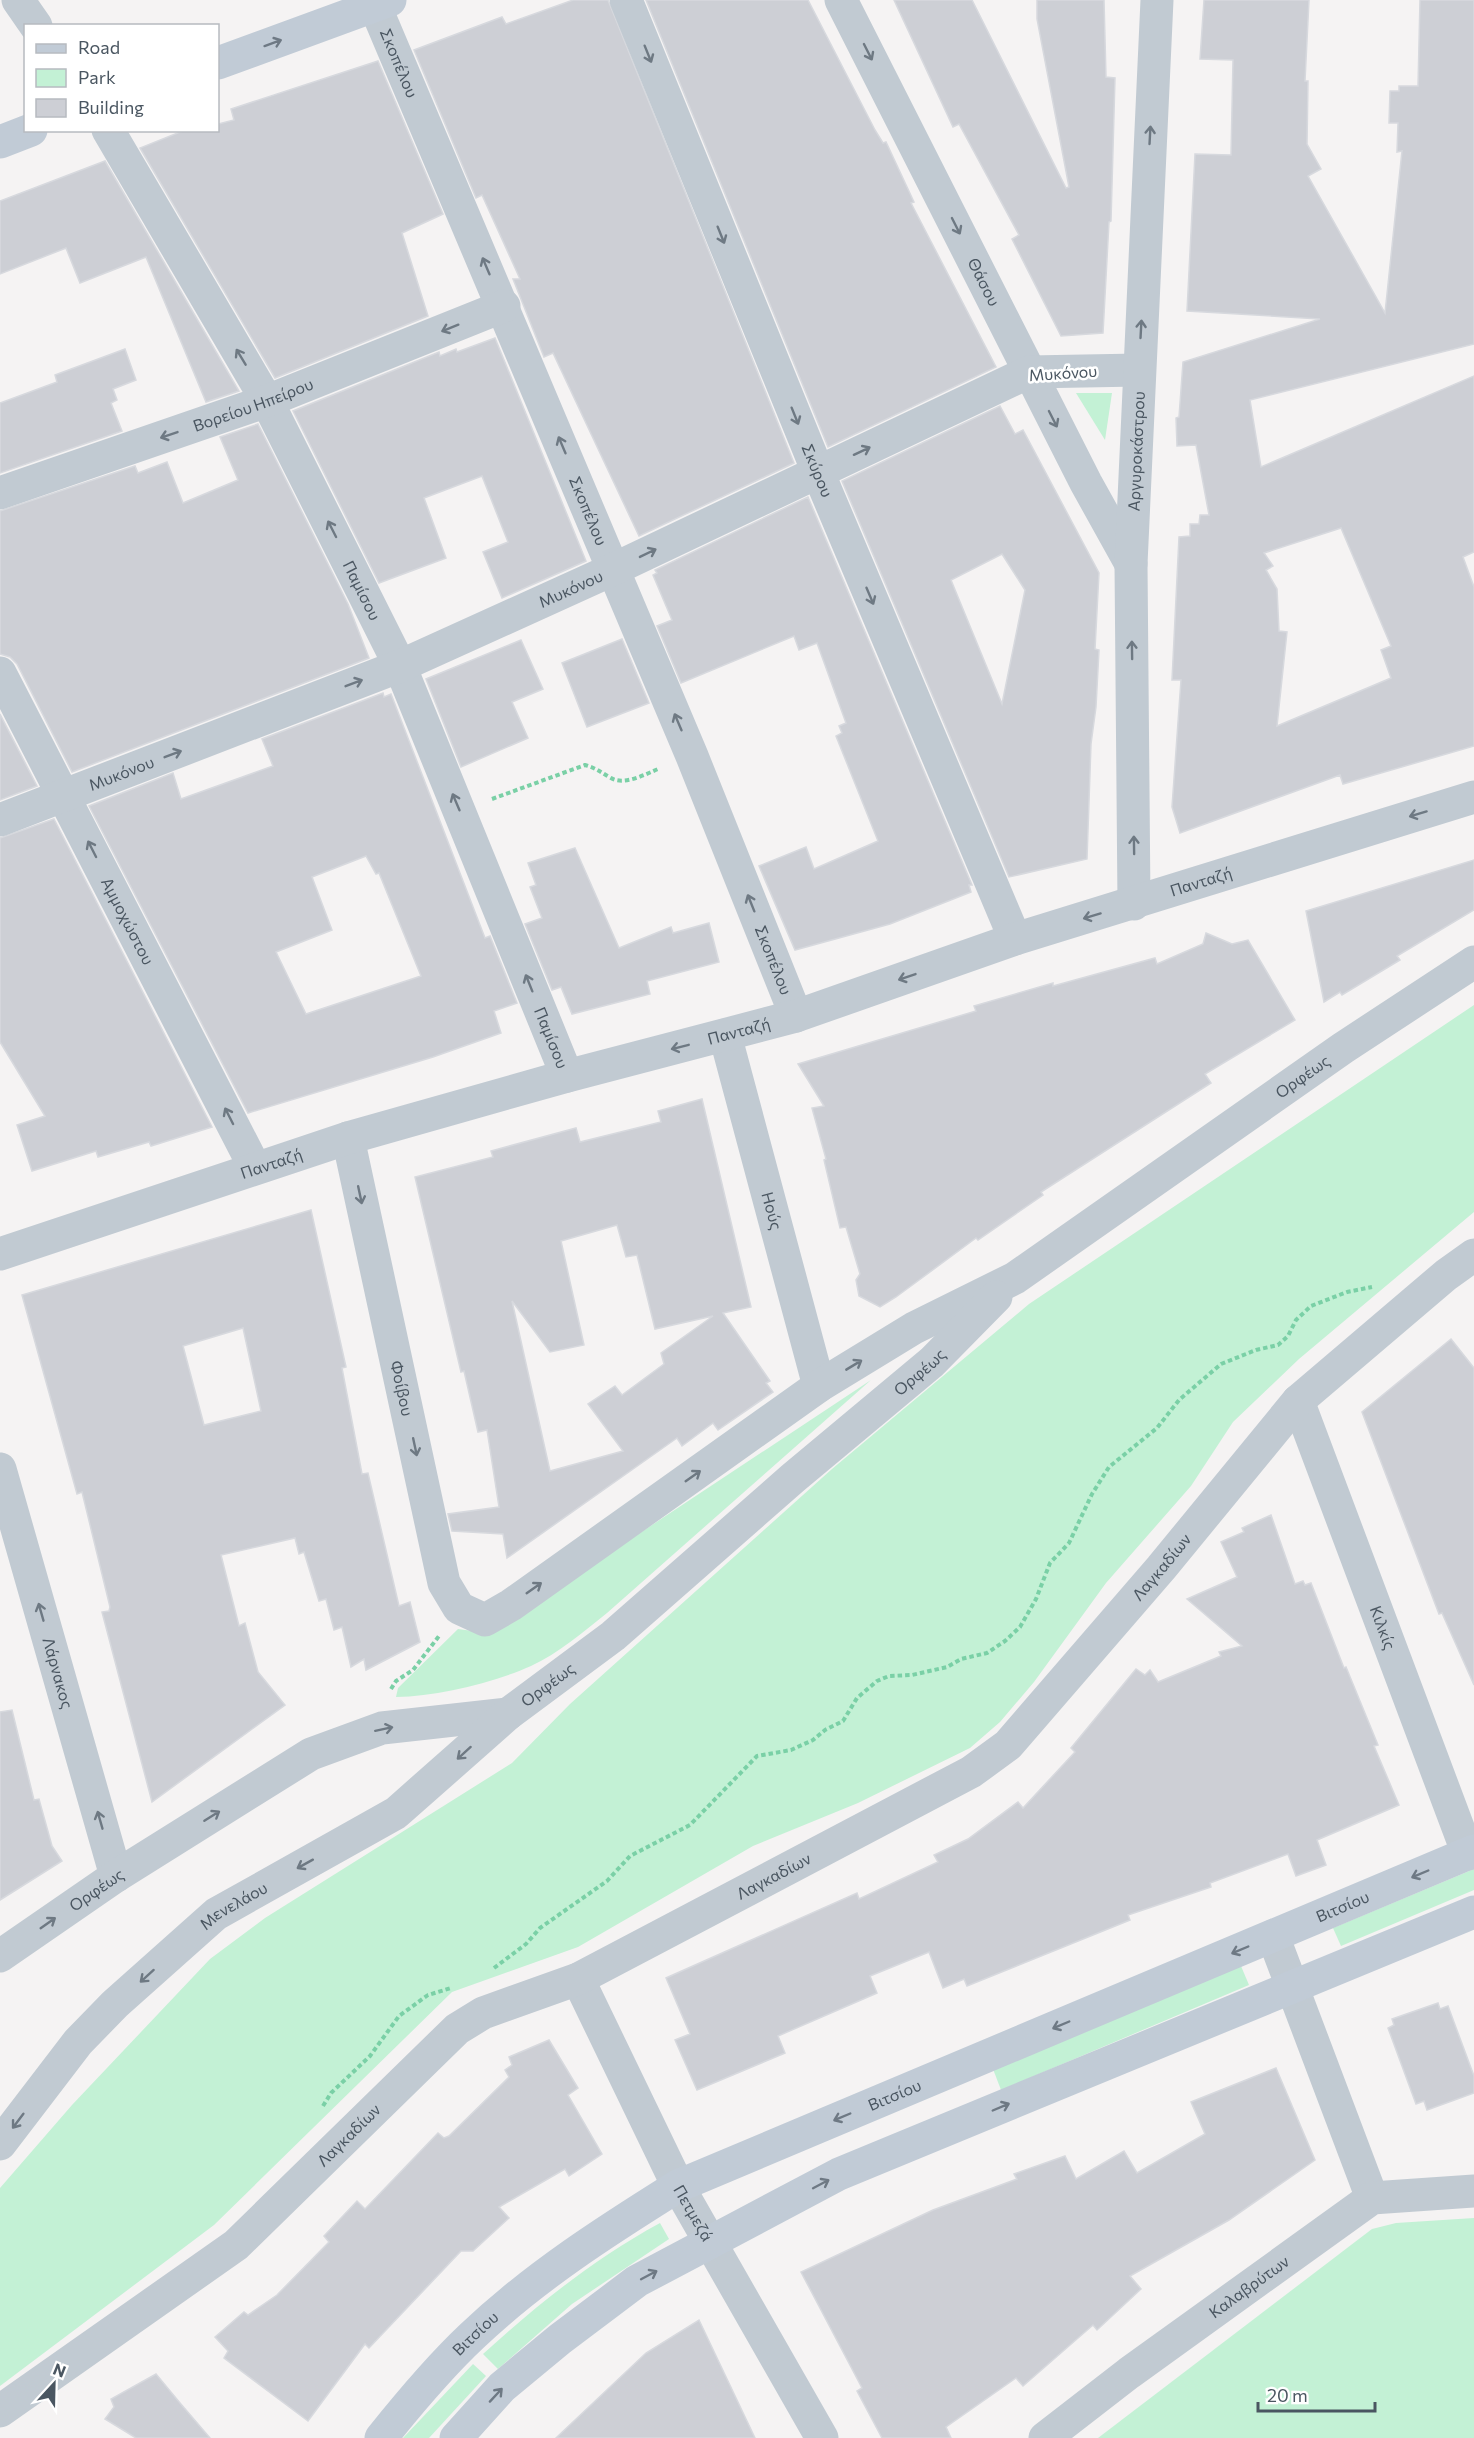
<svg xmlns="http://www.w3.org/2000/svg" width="1474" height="2438" font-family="Commissioner,sans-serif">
<rect width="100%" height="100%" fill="#f5f3f3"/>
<g fill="#c3f1d5">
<path d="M 1076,393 L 1112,393 L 1105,440 Z"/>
<path d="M 1474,1005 L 1474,1212 L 1299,1359 L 1233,1422 L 1191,1486 L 1106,1583 L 1034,1682 L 1000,1722 L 970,1748 L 858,1803 L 753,1846 L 578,1947 L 452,1992 L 214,2225 L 0,2386 L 0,2188 L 72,2105 L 210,1959 L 265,1918 L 512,1763 L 570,1704 L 832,1469 L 1029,1304 Z"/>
<path d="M 871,1380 L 607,1613 C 583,1632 559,1653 531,1666 C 493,1683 438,1696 396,1697 L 398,1688 L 458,1629 L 480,1632 L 507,1621 Z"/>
<path d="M 1474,1869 L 1474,1890 L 1341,1946 L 1333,1928 Z"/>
<path d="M 1241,1966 L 1249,1985 L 1001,2090 L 993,2069 Z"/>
<path d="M 1474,2218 L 1474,2438 L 1098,2438 L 1372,2229 L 1396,2223 Z"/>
<path d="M 660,2223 L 669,2239 L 572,2304 L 498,2369 L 483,2354 C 538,2304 594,2259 660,2223 Z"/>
<path d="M 473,2364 L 486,2376 L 429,2438 L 403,2438 Z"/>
</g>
<g fill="#cdcfd5" stroke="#d7d9de" stroke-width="1.5" fill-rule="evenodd">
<path d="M 573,0 L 608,0 L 794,463 L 639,536 L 553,353 L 544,357 L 513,279 L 520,279 L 482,195 L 476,198 L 414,50 L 502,17 L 506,24 Z"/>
<path d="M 646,0 L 808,0 L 875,130 L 883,143 L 886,142 L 914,202 L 911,203 L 996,367 L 828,447 Z"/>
<path d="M 894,0 L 972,0 L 1066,188 L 1069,187 L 1037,19 L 1037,0 L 1104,0 L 1106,77 L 1115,78 L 1111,221 L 1109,222 L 1103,333 L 1061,336 L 1012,239 L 1019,235 L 959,124 L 953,127 Z"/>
<path d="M 1204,0 L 1309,0 L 1305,81 L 1308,81 L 1307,144 L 1321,169 L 1308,176 L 1385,313 L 1402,151 L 1397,152 L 1398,123 L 1389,123 L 1390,91 L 1399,91 L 1399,86 L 1418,86 L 1420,0 L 1474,0 L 1474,344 L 1250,400 L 1261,467 L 1474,376 L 1474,552 L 1463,557 L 1474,587 L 1474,746 L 1343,784 L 1340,775 L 1180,833 L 1172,807 L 1181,680 L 1172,680 L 1179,537 L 1190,536 L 1190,524 L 1199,524 L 1200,515 L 1209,515 L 1196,445 L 1177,446 L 1176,418 L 1179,417 L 1183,362 L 1320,319 L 1187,311 L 1195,154 L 1231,155 L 1233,60 L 1200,59 ZM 1341,528 L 1391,646 L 1381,650 L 1391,678 L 1277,726 L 1287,632 L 1279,631 L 1277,589 L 1266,570 L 1273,566 L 1264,553 Z"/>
<path d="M 378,61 L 443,214 L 402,233 L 428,316 L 275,378 L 140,148 L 185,130 L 218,130 L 218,124 L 234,120 L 231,109 Z"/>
<path d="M 105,161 L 239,391 L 206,402 L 146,257 L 80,283 L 66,248 L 0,274 L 0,201 Z"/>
<path d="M 495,338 L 586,561 L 502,598 L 483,552 L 508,542 L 482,476 L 424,498 L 446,558 L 379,583 L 293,411 L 439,352 L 440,356 L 456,349 L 457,352 Z"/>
<path d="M 125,349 L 136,380 L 113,389 L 117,400 L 111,403 L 122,431 L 0,473 L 0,403 L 57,382 L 55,375 Z"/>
<path d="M 1000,406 L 1015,434 L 1023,430 L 1099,573 L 1095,649 L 1099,650 L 1096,707 L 1091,744 L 1087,859 L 1009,877 L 842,481 ZM 1002,554 L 1025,590 L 1002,704 L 951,580 Z"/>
<path d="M 258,424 L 348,604 L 369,658 L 72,772 L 17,664 L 10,657 L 0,654 L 0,511 L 135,466 L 138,473 L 167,462 L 183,503 L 238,480 L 220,437 Z"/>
<path d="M 808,497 L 972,885 L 969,885 L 971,892 L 890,924 L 795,950 L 759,866 L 806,847 L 814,869 L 878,841 L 836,736 L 842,733 L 839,726 L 846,723 L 817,643 L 799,650 L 794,636 L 681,683 L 657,626 L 672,620 L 653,575 L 657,573 L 655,570 Z"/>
<path d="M 622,639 L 649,703 L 587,727 L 562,663 Z"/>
<path d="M 521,640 L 543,689 L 512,702 L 528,738 L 461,767 L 426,679 Z"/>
<path d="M 383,693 L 384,697 L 391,694 L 485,938 L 490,936 L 517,1003 L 494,1011 L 501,1033 L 433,1057 L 248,1113 L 89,806 L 173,773 L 181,799 L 273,766 L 262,739 ZM 366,856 L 376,874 L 379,873 L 421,976 L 306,1014 L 276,952 L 332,930 L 312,877 Z"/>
<path d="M 0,714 L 37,786 L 0,800 Z"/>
<path d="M 54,819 L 212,1127 L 151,1146 L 149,1142 L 98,1157 L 96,1151 L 32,1171 L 17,1125 L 45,1116 L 0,1042 L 0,838 Z"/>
<path d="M 575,848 L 619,948 L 671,927 L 673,933 L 709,923 L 719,962 L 647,981 L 650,994 L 572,1014 L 561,987 L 552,990 L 525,924 L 542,918 L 530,887 L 536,885 L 528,863 Z"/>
<path d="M 1474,860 L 1474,910 L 1397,956 L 1400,960 L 1342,995 L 1340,992 L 1324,1002 L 1306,911 Z"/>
<path d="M 1206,933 L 1232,944 L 1248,940 L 1295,1020 L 1205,1074 L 1211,1083 L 1041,1192 L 1043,1195 L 978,1240 L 976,1238 L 896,1297 L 880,1307 L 859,1296 L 856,1280 L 860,1274 L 846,1227 L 840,1228 L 824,1160 L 826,1159 L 812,1108 L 824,1106 L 798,1064 L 976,1011 L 974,1006 L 1053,983 L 1053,986 L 1155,958 L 1157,964 L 1203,944 Z"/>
<path d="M 702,1099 L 751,1307 L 723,1313 L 770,1381 L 766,1383 L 773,1392 L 718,1430 L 713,1423 L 682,1446 L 677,1438 L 507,1558 L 503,1534 L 452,1531 L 448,1514 L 499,1507 L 487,1430 L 478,1432 L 464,1371 L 461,1372 L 415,1177 L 493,1157 L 491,1151 L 576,1128 L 580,1142 L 661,1122 L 658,1111 ZM 617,1225 L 626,1257 L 637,1255 L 655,1329 L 713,1316 L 661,1353 L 664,1364 L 622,1395 L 615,1386 L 588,1404 L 623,1451 L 550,1471 L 512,1301 L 550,1352 L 584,1345 L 561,1241 Z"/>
<path d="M 311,1210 L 346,1367 L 342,1368 L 362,1474 L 368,1473 L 399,1606 L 410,1602 L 420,1642 L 366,1670 L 364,1659 L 351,1667 L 342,1627 L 334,1630 L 326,1599 L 319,1601 L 304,1552 L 299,1554 L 295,1538 L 221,1555 L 239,1626 L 245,1623 L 258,1672 L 285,1705 L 152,1802 L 102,1612 L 109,1611 L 110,1607 L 82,1492 L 77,1494 L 22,1295 ZM 243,1328 L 261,1411 L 204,1425 L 183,1346 Z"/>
<path d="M 1451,1339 L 1474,1368 L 1474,1685 L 1442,1613 L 1439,1614 L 1362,1412 Z"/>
<path d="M 1271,1515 L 1295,1584 L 1303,1581 L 1305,1585 L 1311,1583 L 1344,1668 L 1346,1667 L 1378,1745 L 1374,1746 L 1399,1805 L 1317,1840 L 1326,1865 L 1296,1876 L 1288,1854 L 1210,1883 L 1211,1887 L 1128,1915 L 1130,1920 L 967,1986 L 964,1979 L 943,1988 L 929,1952 L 870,1976 L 877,1993 L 778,2036 L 785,2053 L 697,2090 L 675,2040 L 690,2034 L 666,1978 L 857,1893 L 859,1899 L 938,1862 L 934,1855 L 968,1839 L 1018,1802 L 1023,1808 L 1075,1752 L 1071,1748 L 1136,1669 L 1145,1675 L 1150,1670 L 1158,1682 L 1221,1656 L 1219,1652 L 1242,1646 L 1187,1599 L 1237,1577 L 1221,1542 L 1244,1532 L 1242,1528 Z"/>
<path d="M 12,1710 L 34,1800 L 39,1799 L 52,1846 L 62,1861 L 0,1900 L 0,1712 Z"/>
<path d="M 1438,2003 L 1440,2009 L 1448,2006 L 1474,2076 L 1474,2093 L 1427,2110 L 1424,2101 L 1416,2104 L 1388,2028 L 1394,2025 L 1392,2019 Z"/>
<path d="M 549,2040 L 578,2088 L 568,2095 L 602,2154 L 569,2176 L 565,2169 L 499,2207 L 509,2218 L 473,2251 L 461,2251 L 369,2348 L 365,2344 L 308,2421 L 224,2358 L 228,2351 L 215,2337 L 244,2312 L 248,2315 L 277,2295 L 329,2242 L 324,2236 L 357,2201 L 365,2209 L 438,2133 L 444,2138 L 449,2136 L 509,2077 L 505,2070 L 512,2065 L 509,2057 Z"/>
<path d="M 1276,2068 L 1315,2160 L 1229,2220 L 1130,2276 L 1141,2289 L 1097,2330 L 1093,2325 L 1023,2386 L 1016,2378 L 946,2427 L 951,2438 L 882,2438 L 857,2391 L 862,2388 L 801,2272 L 933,2210 L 1017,2179 L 1014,2174 L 1065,2156 L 1076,2179 L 1124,2151 L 1137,2173 L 1205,2134 L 1191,2102 Z"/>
<path d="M 699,2320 L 755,2438 L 556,2438 L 646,2353 Z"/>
<path d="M 156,2374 L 180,2403 L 210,2438 L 136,2438 L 105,2419 L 114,2407 L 111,2399 Z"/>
</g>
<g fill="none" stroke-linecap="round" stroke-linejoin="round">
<g stroke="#7ad0a6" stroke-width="4" stroke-dasharray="4.5 3" stroke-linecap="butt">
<path d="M 492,799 L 585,765 C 596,768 602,773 611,778 C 624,786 646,774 658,769"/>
<path d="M 391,1689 L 396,1681 L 413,1670 L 439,1636"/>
<path d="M 494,1968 L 526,1944 L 540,1928 L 607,1881 L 630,1856 L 690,1825 L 757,1756 L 791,1750 L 813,1740 L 825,1730 L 843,1721 L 857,1698 L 877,1681 L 889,1676 L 912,1675 L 947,1667 L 961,1659 L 987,1653 L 1005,1641 L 1020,1627 L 1036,1599 L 1050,1563 L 1069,1543 L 1092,1494 L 1109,1467 L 1157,1428 L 1179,1400 L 1221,1364 L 1256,1350 L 1278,1345 L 1288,1336 L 1296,1320 L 1311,1306 L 1347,1292 L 1372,1287"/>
<path d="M 323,2106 L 331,2093 L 370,2056 L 399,2016 L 428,1995 L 451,1988"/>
</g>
<g stroke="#c1cad2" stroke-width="33">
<path d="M 18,0 L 36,26"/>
<path id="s1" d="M 626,0 L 818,472 L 1015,939"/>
<path id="s2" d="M 841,0 L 1086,483 L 1131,564"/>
<path id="s3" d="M 375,6 L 692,756 L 796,1016"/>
<path id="s4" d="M 108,130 L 267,401 L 400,666 L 567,1076"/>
<path id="s5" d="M 0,493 L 267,401 L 504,306"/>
<path id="s6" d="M 0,673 L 255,1168"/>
<path id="s7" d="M 0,820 L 400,666 L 614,569 L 1029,372 L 1139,370"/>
<path id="s8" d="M 1134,904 L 1131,564 L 1157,0"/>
<path id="s9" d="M 725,1035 L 819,1386"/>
<path id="s10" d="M 348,1138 L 444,1583 L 459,1608 L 485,1620 L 511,1605 L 819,1386 L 914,1328 L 1015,1278 L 1343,1048 L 1474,962"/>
<path id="s11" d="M 0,1254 L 348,1138 L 567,1076 L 796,1016 L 1015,939 L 1474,797"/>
<path id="s12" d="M 1298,1401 L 1468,1854"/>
<path id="s13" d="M 0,1469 L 116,1876"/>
<path d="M 1273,1936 L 1372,2198"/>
<path id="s14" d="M 0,1956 L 116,1876 L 311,1754 L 382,1728 L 508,1714"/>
<path id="s15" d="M 578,1979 L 678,2186 L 822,2438"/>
<path id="s16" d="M 0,2144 L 78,2042 L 115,2004 L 216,1914 L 396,1813 L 508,1714 L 613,1636 L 793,1478 L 932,1362 L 996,1297"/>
<path id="s17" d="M 0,2411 L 236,2245 L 457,2029 L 483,2013 L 578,1979 L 971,1772 L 1008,1745 L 1161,1568 L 1298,1401 L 1446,1275 L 1474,1255"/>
<path id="s18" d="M 1045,2438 L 1129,2373 L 1372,2198 L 1474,2191"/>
</g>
<g stroke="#c1cbd6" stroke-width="33">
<path d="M 218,63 L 390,0"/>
<path d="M 0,142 L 31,130"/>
<path id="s19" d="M 381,2438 C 409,2403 439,2367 472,2336 C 534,2277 606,2231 678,2186 L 1474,1851"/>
<path d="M 456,2438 L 502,2387 L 560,2339 L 637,2281 L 839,2174 L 1474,1912"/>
</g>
</g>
<defs><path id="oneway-shaft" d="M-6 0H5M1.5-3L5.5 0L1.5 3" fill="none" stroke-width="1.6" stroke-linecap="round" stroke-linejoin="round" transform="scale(1.5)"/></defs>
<g stroke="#6e7984">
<use href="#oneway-shaft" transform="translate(273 43) rotate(-20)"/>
<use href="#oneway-shaft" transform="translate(1420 1874) rotate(157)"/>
<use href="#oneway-shaft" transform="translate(1240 1950) rotate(157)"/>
<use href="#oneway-shaft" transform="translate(1061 2025) rotate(157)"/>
<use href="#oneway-shaft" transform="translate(1001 2107) rotate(-23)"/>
<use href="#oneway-shaft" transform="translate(842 2117) rotate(157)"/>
<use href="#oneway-shaft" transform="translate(821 2184) rotate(-28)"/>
<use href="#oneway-shaft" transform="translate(649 2275) rotate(-28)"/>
<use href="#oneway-shaft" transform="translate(496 2395) rotate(-47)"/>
</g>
<g stroke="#6e7983">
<use href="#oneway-shaft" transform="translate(868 52) rotate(63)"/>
<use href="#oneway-shaft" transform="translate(648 54) rotate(68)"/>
<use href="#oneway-shaft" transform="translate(1150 135) rotate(-87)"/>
<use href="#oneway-shaft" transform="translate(956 226) rotate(63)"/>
<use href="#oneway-shaft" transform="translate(721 235) rotate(68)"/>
<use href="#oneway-shaft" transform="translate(486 266) rotate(-113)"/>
<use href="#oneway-shaft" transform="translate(450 328) rotate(158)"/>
<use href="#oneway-shaft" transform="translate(1141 329) rotate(-87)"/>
<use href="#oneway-shaft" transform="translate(241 357) rotate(-121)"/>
<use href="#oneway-shaft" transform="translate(795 416) rotate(68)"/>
<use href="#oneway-shaft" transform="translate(1053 419) rotate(63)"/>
<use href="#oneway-shaft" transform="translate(169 435) rotate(161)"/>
<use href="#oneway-shaft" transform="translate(562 445) rotate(-113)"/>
<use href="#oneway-shaft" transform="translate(862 451) rotate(-25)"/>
<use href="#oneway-shaft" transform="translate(332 529) rotate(-117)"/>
<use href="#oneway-shaft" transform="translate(648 553) rotate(-26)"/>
<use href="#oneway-shaft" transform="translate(870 596) rotate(67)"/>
<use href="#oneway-shaft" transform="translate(1132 650) rotate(-91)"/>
<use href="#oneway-shaft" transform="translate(354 683) rotate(-21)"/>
<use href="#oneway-shaft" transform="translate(678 722) rotate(-113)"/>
<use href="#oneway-shaft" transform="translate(173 754) rotate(-21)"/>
<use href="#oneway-shaft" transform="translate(456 802) rotate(-113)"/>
<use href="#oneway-shaft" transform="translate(1418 814) rotate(163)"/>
<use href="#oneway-shaft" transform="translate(1134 845) rotate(-91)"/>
<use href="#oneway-shaft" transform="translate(92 849) rotate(-117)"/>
<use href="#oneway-shaft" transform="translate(751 903) rotate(-112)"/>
<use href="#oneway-shaft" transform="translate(1092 916) rotate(163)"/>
<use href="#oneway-shaft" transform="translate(907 977) rotate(161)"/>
<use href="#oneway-shaft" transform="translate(529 983) rotate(-112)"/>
<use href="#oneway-shaft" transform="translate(680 1047) rotate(166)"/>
<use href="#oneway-shaft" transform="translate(229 1116) rotate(-117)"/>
<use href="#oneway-shaft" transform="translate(360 1195) rotate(78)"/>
<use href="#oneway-shaft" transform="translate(854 1365) rotate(-31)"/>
<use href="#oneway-shaft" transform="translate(415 1447) rotate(78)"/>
<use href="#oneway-shaft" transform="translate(693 1476) rotate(-35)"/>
<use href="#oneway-shaft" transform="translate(534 1588) rotate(-35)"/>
<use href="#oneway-shaft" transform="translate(41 1612) rotate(-106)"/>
<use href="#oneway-shaft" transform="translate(384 1729) rotate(-12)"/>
<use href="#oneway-shaft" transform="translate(464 1753) rotate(138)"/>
<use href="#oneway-shaft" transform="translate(212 1816) rotate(-32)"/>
<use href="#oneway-shaft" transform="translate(100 1820) rotate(-106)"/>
<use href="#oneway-shaft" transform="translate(305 1864) rotate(151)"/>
<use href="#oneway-shaft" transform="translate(48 1923) rotate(-35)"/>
<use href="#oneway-shaft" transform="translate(147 1976) rotate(138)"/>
<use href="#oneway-shaft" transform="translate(18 2121) rotate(127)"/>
</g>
<g text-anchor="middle" stroke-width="5" stroke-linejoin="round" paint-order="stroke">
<g font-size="16" fill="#4a5661" stroke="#fff">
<text dy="6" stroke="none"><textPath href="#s3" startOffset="62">Σκοπέλου</textPath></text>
<text dy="6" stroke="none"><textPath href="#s2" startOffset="316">Θάσου</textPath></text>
<text transform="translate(1063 373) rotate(-4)" y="6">Μυκόνου</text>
<text dy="6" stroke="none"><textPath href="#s5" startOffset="268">Βορείου Ηπείρου</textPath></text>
<text dy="6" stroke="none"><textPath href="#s8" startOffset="453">Αργυροκάστρου</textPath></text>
<text dy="6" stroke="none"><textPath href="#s1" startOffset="508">Σκύρου</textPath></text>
<text dy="6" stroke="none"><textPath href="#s3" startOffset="548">Σκοπέλου</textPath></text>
<text dy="6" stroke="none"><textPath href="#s7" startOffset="616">Μυκόνου</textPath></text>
<text dy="6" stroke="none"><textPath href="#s4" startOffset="526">Παμίσου</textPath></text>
<text dy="6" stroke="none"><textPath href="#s7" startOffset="130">Μυκόνου</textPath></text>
<text dy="6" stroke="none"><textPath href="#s11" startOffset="1258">Πανταζή</textPath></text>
<text dy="6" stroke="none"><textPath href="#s6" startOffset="279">Αμμοχώστου</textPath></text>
<text dy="6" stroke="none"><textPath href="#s3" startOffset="1034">Σκοπέλου</textPath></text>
<text dy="6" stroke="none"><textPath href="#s11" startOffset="772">Πανταζή</textPath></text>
<text dy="6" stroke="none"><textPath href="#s4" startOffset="1012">Παμίσου</textPath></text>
<text dy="6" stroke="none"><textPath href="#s10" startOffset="1496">Ορφέως</textPath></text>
<text dy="6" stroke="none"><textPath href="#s11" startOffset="286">Πανταζή</textPath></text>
<text dy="6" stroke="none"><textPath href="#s9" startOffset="182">Ηούς</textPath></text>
<text dy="6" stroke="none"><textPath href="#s16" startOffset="1208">Ορφέως</textPath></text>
<text dy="6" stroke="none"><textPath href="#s10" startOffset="256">Φοίβου</textPath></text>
<text dy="6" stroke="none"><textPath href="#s17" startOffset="1454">Λαγκαδίων</textPath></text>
<text dy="6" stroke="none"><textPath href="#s12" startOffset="242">Κιλκίς</textPath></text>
<text dy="6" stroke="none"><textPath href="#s13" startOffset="212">Λάρνακος</textPath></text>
<text dy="6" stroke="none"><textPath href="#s16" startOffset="722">Ορφέως</textPath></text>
<text dy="6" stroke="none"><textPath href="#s17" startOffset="950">Λαγκαδίων</textPath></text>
<text dy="6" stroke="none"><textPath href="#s14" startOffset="117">Ορφέως</textPath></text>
<text dy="6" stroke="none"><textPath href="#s19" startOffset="1113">Βιτσίου</textPath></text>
<text dy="6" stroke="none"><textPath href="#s16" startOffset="336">Μενελάου</textPath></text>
<text dy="6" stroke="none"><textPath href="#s19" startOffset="627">Βιτσίου</textPath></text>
<text dy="6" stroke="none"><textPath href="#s17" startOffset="446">Λαγκαδίων</textPath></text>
<text dy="6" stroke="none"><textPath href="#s15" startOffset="261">Πετμεζά</textPath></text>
<text dy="6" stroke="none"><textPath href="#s18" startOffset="254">Καλαβρύτων</textPath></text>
<text dy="6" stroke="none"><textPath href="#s19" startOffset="141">Βιτσίου</textPath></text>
</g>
</g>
<rect x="24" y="24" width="195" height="108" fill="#ffffff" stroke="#b7bbc0" stroke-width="1.5"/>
<rect x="36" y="44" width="30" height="9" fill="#c1cbd6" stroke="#b7bbc0" stroke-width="1.5"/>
<text x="78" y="54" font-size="18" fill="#4a5661">Road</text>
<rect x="36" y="69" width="30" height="18" fill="#c3f1d5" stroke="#b7bbc0" stroke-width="1.5"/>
<text x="78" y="84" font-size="18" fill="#4a5661">Park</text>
<rect x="36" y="99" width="30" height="18" fill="#cdcfd5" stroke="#b7bbc0" stroke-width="1.5"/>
<text x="78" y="114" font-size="18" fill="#4a5661">Building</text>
<g transform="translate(54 2384) rotate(22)" stroke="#ffffff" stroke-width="4.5" paint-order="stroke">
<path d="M0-4.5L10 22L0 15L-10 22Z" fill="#4a5661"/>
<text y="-9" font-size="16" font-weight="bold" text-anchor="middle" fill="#4a5661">N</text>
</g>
<path d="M1258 2402v9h117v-9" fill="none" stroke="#4a5661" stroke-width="3"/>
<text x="1267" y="2402" font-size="18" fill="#4a5661" stroke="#ffffff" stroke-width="4.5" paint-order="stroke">20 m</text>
</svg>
